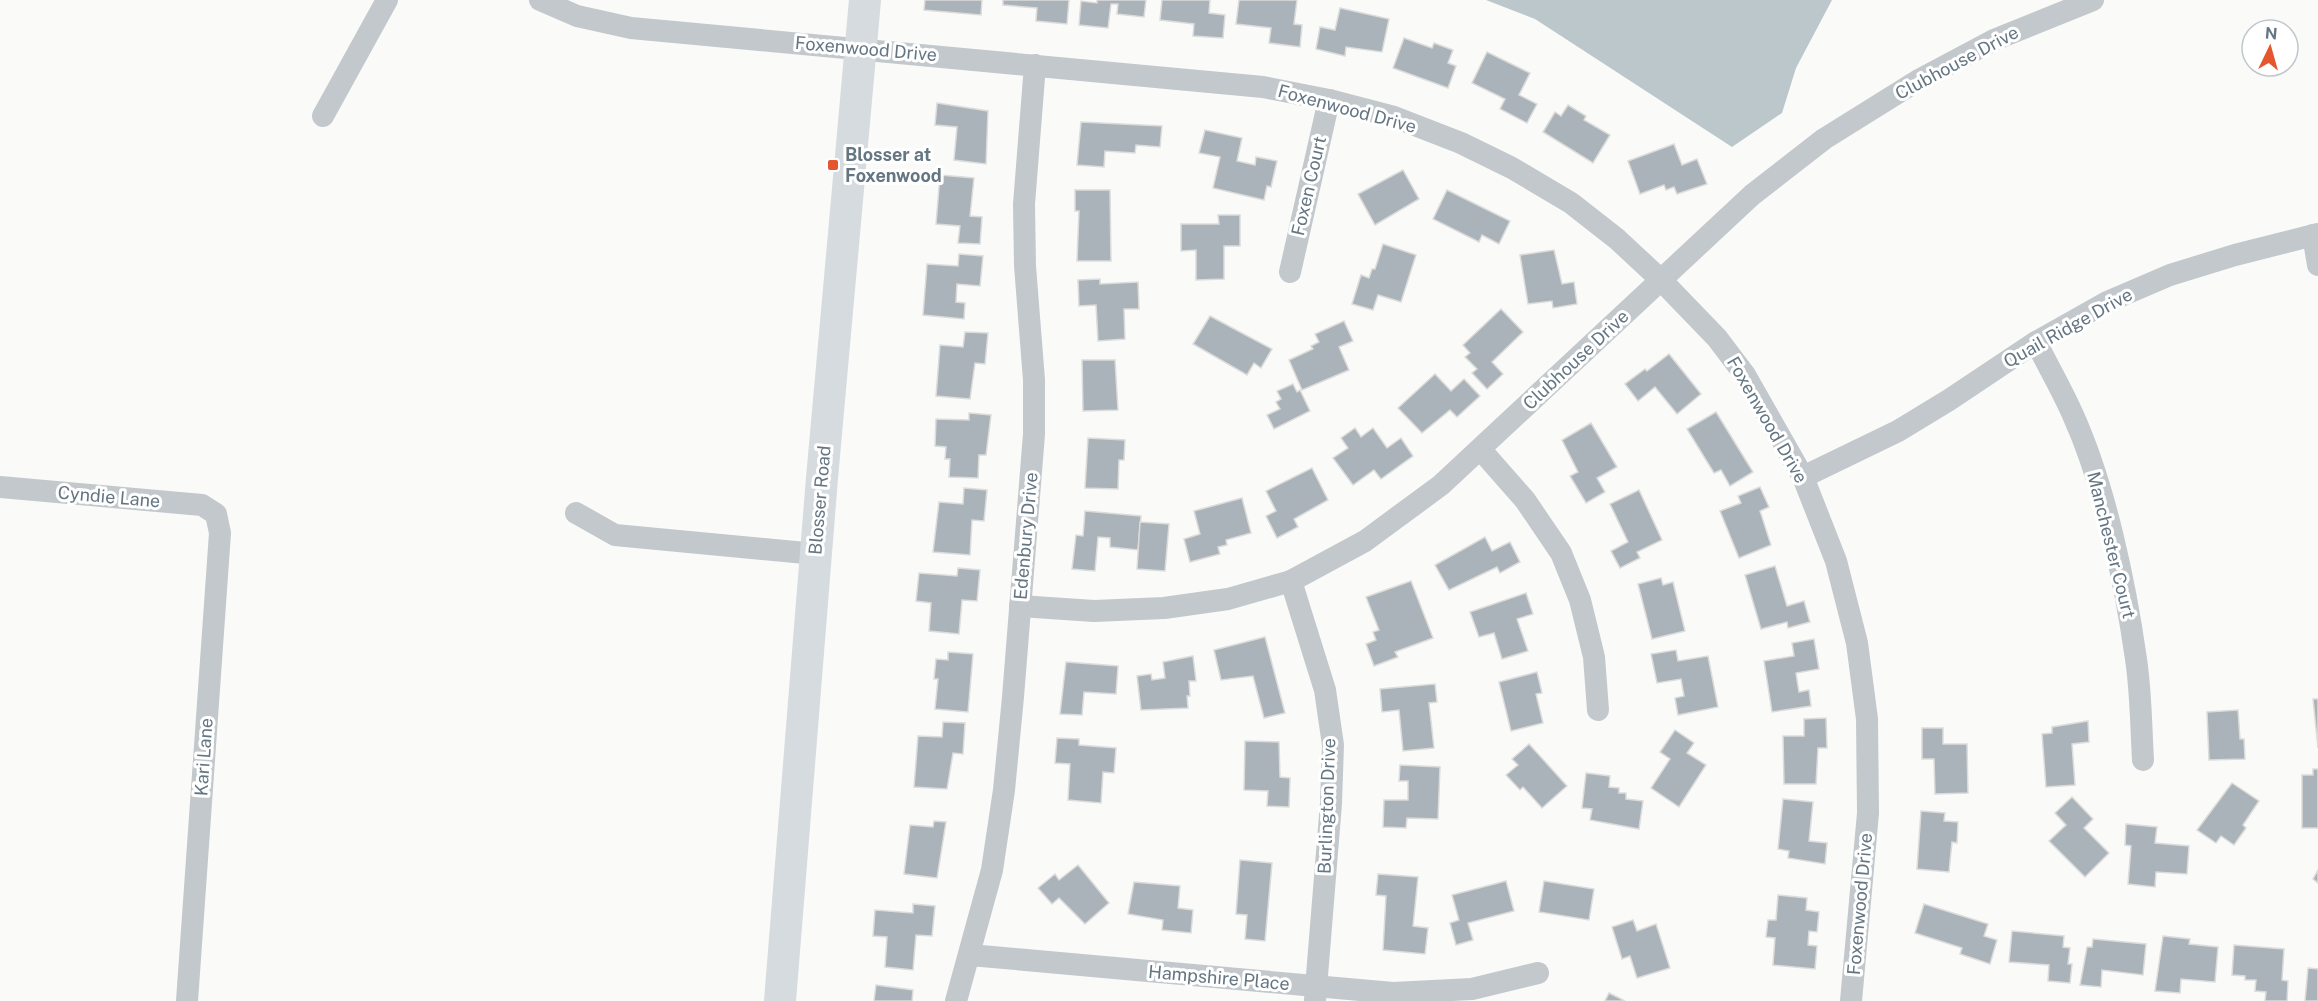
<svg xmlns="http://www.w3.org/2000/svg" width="2318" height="1001" font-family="'Public Sans',sans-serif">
<rect width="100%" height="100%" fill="#fafaf8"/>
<path fill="#bbc7cb" d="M 1486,0 L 1832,0 L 1796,68 L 1782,113 L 1732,147 L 1535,19 Z"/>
<g fill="#aab3b9" stroke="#dcdcda" stroke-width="1.5">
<path d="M 925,0 L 982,0 L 981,15 L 924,10 Z"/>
<path d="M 1003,0 L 1069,0 L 1067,24 L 1036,21 L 1037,8 L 1003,5 Z"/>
<path d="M 1097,0 L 1146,0 L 1144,17 L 1117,14 L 1118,4 L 1111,4 L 1108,28 L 1079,25 L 1081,1 L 1097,3 Z"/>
<path d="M 1162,0 L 1210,0 L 1209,13 L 1225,15 L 1223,38 L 1193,36 L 1194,24 L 1160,20 Z"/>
<path d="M 1239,0 L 1297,0 L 1294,24 L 1302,25 L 1300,47 L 1269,43 L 1271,28 L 1236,24 Z"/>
<path d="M 1340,8 L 1389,19 L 1382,52 L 1346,47 L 1345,56 L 1316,49 L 1320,27 L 1335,30 Z"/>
<path d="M 1404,38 L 1432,48 L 1434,43 L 1453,50 L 1448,63 L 1456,66 L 1448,88 L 1393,68 Z"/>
<path d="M 1487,52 L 1530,73 L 1519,95 L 1537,104 L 1527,123 L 1500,109 L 1505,99 L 1472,83 Z"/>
<path d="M 937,103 L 988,111 L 986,164 L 954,160 L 957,127 L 935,125 Z"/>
<path d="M 1568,105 L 1586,116 L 1584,120 L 1610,135 L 1593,163 L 1543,132 L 1555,112 L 1561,116 Z"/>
<path d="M 1081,122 L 1162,126 L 1160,147 L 1136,145 L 1135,153 L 1105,151 L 1104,167 L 1077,165 Z"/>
<path d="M 1205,130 L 1242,138 L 1237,161 L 1255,165 L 1256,157 L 1277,161 L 1271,187 L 1267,186 L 1264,200 L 1213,188 L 1220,157 L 1199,153 Z"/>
<path d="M 1674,144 L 1682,165 L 1697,159 L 1707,184 L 1677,194 L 1674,187 L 1666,190 L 1664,185 L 1640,194 L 1628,161 Z"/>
<path d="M 1403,170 L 1419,199 L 1375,225 L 1358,194 Z"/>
<path d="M 940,175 L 974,178 L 970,216 L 982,217 L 980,244 L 958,243 L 960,226 L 936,224 Z"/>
<path d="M 1075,190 L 1110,190 L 1111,261 L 1077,261 L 1079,211 L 1075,211 Z"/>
<path d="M 1447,190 L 1510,221 L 1499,244 L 1482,235 L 1479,242 L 1433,219 Z"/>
<path d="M 1218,215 L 1240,215 L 1240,246 L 1224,246 L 1224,279 L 1196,280 L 1196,250 L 1181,251 L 1181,224 L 1219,224 Z"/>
<path d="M 1383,244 L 1416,255 L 1401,302 L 1378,295 L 1373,310 L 1352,304 L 1361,275 L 1369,278 L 1372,269 L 1375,269 Z"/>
<path d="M 1554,250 L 1562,284 L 1574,282 L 1577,304 L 1553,308 L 1552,301 L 1528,304 L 1520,255 Z"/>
<path d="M 959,254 L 983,256 L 980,286 L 957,284 L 956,302 L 965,303 L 964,319 L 923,315 L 927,264 L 958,266 Z"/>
<path d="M 1100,279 L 1100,284 L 1138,282 L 1139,309 L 1124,309 L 1125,339 L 1098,341 L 1096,305 L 1079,306 L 1078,280 Z"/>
<path d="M 1501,309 L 1523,332 L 1492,362 L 1503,374 L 1487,389 L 1472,373 L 1477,369 L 1465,357 L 1470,353 L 1463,345 Z"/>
<path d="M 1210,316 L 1272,349 L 1261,368 L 1254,363 L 1247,375 L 1193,344 Z"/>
<path d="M 1344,321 L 1353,341 L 1339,347 L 1349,370 L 1302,390 L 1289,360 L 1313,349 L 1311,346 L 1319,342 L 1315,334 Z"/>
<path d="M 965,332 L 988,333 L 985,364 L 975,363 L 970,399 L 936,396 L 940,345 L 963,347 Z"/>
<path d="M 1669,354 L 1701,394 L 1677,414 L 1655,387 L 1638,401 L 1625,384 L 1645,369 L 1647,371 Z"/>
<path d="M 1082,360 L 1115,360 L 1118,410 L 1083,411 Z"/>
<path d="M 1435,374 L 1451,391 L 1464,379 L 1480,396 L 1457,417 L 1450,410 L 1422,433 L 1398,408 Z"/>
<path d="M 1293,384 L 1297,392 L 1300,390 L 1310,411 L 1274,429 L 1267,415 L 1280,409 L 1276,402 L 1281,399 L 1277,391 Z"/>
<path d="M 1716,412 L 1753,472 L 1730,486 L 1721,470 L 1714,473 L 1687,429 Z"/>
<path d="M 969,413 L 991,415 L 986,455 L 979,455 L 978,478 L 949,477 L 950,459 L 945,459 L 946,447 L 935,446 L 936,419 L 969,420 Z"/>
<path d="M 1591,423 L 1617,467 L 1597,478 L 1605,492 L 1586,503 L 1570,476 L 1578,472 L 1562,440 Z"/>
<path d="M 1355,428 L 1361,437 L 1373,428 L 1387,448 L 1401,438 L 1413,456 L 1381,479 L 1374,470 L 1353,485 L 1333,458 L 1348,448 L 1341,438 Z"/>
<path d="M 1088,438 L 1125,440 L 1124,460 L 1119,460 L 1118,489 L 1085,488 Z"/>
<path d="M 1312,468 L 1328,500 L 1294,519 L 1298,527 L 1277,538 L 1266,516 L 1276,511 L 1266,491 Z"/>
<path d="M 1760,487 L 1769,507 L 1760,511 L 1771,545 L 1739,558 L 1720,511 L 1741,503 L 1738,496 Z"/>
<path d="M 964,488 L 987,490 L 984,521 L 972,520 L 970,555 L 933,552 L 939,502 L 963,504 Z"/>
<path d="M 1639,490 L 1662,540 L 1637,552 L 1640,558 L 1620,568 L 1611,551 L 1628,542 L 1610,504 Z"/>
<path d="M 1242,498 L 1251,533 L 1226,540 L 1227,545 L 1218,547 L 1220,554 L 1190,562 L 1184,539 L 1200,534 L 1194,511 Z"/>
<path d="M 1085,511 L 1141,516 L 1138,550 L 1110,547 L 1110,538 L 1098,537 L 1095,571 L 1072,569 L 1076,535 L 1083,536 Z"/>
<path d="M 1140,522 L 1169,524 L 1165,571 L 1137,569 Z"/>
<path d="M 1485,537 L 1492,551 L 1510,542 L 1520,562 L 1500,573 L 1497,567 L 1449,590 L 1435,565 Z"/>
<path d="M 1775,566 L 1787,606 L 1804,601 L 1810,622 L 1788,628 L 1787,622 L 1761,629 L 1745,575 Z"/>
<path d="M 958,568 L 980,570 L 977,601 L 962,600 L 959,634 L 929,631 L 931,603 L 916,601 L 919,573 L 957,576 Z"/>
<path d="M 1661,578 L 1663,585 L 1673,582 L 1685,631 L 1652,639 L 1638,584 Z"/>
<path d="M 1411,581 L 1433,638 L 1395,652 L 1398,657 L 1374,666 L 1366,644 L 1376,640 L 1373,632 L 1379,630 L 1366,597 Z"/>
<path d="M 1526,593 L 1533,614 L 1517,619 L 1528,651 L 1502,659 L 1494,633 L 1479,637 L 1470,612 Z"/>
<path d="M 1265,637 L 1285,713 L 1264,718 L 1253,676 L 1221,680 L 1214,650 Z"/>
<path d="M 1814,639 L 1819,669 L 1796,673 L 1799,692 L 1809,690 L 1811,706 L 1772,712 L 1764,661 L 1794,656 L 1792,643 Z"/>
<path d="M 1676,650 L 1678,661 L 1708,656 L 1718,707 L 1678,715 L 1675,698 L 1684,696 L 1681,679 L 1657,683 L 1651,654 Z"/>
<path d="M 948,652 L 973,654 L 968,712 L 935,709 L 938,679 L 934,679 L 936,659 L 948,660 Z"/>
<path d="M 1193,656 L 1196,681 L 1189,681 L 1190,696 L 1187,696 L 1188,708 L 1141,710 L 1137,676 L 1151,674 L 1152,680 L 1165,678 L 1163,662 Z"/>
<path d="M 1066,662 L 1118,666 L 1116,694 L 1084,692 L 1082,715 L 1060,714 Z"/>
<path d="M 1537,672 L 1542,693 L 1536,694 L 1543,723 L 1511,731 L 1499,682 Z"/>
<path d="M 1435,684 L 1437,702 L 1429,703 L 1434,748 L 1403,751 L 1399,710 L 1382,712 L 1380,689 Z"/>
<path d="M 2313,699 L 2318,699 L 2318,748 Z"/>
<path d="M 2238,710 L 2240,739 L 2244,739 L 2245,759 L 2209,760 L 2207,712 Z"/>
<path d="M 1826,718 L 1827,748 L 1818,748 L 1816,784 L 1784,784 L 1783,736 L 1804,736 L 1804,719 Z"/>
<path d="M 2088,721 L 2089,742 L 2072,744 L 2075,785 L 2046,787 L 2042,734 L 2052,733 L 2052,727 Z"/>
<path d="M 943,722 L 965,723 L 963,754 L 953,753 L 947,789 L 914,787 L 918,736 L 942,737 Z"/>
<path d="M 1922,728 L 1943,728 L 1943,744 L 1967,744 L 1968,793 L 1935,794 L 1934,759 L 1922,759 Z"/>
<path d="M 1675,730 L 1694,743 L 1687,753 L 1706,765 L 1679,807 L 1651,788 L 1670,759 L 1660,752 Z"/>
<path d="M 1057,738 L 1079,739 L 1079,745 L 1116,748 L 1114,773 L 1103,772 L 1101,803 L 1068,800 L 1070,764 L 1055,763 Z"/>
<path d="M 1245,741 L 1279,742 L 1280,777 L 1290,778 L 1289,807 L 1267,806 L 1268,791 L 1244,790 Z"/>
<path d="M 1529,744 L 1567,786 L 1542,808 L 1523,787 L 1520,790 L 1506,775 L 1518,765 L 1512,759 Z"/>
<path d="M 1400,765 L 1440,767 L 1438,819 L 1407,818 L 1406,828 L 1383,827 L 1384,800 L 1408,800 L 1408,781 L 1399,781 Z"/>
<path d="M 2313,769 L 2318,769 L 2318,828 L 2302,828 L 2302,775 L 2313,775 Z"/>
<path d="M 1586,773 L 1610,776 L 1609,787 L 1619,788 L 1619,793 L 1626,793 L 1626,799 L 1643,801 L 1639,829 L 1590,820 L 1592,809 L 1582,808 Z"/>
<path d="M 2232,783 L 2259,801 L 2243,825 L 2246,828 L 2234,845 L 2221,836 L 2216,843 L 2197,830 Z"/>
<path d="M 2072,797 L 2093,819 L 2084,828 L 2109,853 L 2085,877 L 2049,841 L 2066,825 L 2055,813 Z"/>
<path d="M 1783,799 L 1813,802 L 1809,841 L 1827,843 L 1825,864 L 1788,858 L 1789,851 L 1778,849 Z"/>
<path d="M 1921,811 L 1945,813 L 1944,821 L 1958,822 L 1957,843 L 1952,842 L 1949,872 L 1917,869 Z"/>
<path d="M 934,821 L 946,822 L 937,878 L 904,874 L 910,825 L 933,827 Z"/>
<path d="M 2126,824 L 2157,827 L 2155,843 L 2189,846 L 2187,874 L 2156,872 L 2155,887 L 2128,884 L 2131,846 L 2125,845 Z"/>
<path d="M 1240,860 L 1272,863 L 1265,941 L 1245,939 L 1247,915 L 1236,914 Z"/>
<path d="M 1078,865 L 1109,903 L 1085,924 L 1059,898 L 1052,904 L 1038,888 L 1055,874 L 1059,880 Z"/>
<path d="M 2318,870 L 2318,883 L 2313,879 Z"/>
<path d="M 1378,874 L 1418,877 L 1413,926 L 1428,928 L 1425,954 L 1383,950 L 1386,896 L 1376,895 Z"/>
<path d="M 1506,881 L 1514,911 L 1468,923 L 1473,940 L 1456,945 L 1450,923 L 1459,920 L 1452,895 Z"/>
<path d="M 1544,881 L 1594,889 L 1589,920 L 1539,912 Z"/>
<path d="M 1134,882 L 1180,886 L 1178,908 L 1193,910 L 1191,933 L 1162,930 L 1163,920 L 1128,914 Z"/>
<path d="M 1778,895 L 1807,898 L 1806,910 L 1819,912 L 1817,932 L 1809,931 L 1808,945 L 1817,946 L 1815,969 L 1773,965 L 1775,938 L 1766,937 L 1768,920 L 1776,920 Z"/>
<path d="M 913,904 L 935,906 L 932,936 L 916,935 L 913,970 L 885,967 L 887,937 L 873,936 L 875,910 L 913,913 Z"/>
<path d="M 1924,904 L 1988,924 L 1984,936 L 1997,940 L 1990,964 L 1960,954 L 1962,948 L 1915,933 Z"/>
<path d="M 1633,920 L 1637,931 L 1656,924 L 1670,968 L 1637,978 L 1630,956 L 1622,959 L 1612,927 Z"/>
<path d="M 2012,931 L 2064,936 L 2063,947 L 2070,948 L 2068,964 L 2072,964 L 2070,983 L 2048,981 L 2049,965 L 2009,962 Z"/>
<path d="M 2163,936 L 2190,939 L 2189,944 L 2218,947 L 2215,982 L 2181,979 L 2180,993 L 2155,991 Z"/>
<path d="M 2093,939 L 2146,944 L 2143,975 L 2102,970 L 2101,987 L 2080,985 L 2087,947 L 2092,947 Z"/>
<path d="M 2234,945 L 2284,949 L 2282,980 L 2288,981 L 2287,1001 L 2265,1001 L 2266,992 L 2255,991 L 2256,980 L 2245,980 L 2245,976 L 2232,975 Z"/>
<path d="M 2308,968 L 2318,969 L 2318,1001 L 2305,1001 Z"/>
<path d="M 876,985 L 913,990 L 912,1001 L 874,1001 Z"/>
<path d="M 1609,993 L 1625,1001 L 1605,1001 Z"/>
</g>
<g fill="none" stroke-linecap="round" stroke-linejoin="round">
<g stroke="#c3c8cc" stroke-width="22">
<path d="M 540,0 L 577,16 L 631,28 L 1263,87 L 1329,100 L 1394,117 L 1461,143 L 1512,168 L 1571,203 L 1617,239 L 1661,280 L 1717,338 L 1745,375 L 1803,477 L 1836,561 L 1857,643 L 1867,719 L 1868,813 L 1851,1001"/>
<path d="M 323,116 L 387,0"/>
<path d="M 2313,235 L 2318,265"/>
<path d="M 1290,272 L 1329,100"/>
<path d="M 2036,342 C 2048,366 2062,390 2073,415 C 2105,486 2125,582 2136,659 C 2141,692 2141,726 2143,760"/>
<path d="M 1481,450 L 1525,500 L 1561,553 L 1580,600 L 1594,657 L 1598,710"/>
<path d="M 1803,477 L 1898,431 L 1949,400 L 2036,342 L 2107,302 L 2170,275 L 2235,255 L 2318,234"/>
<path d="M 0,487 L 202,505 L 216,514 L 220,533 L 187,1001"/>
<path d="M 576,513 L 615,535 L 816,554"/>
<path d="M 1291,581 L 1325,690 L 1333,745 L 1331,803 L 1315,1000"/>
<path d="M 1020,606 L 1094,611 L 1164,608 L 1228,599 L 1291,581 L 1365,541 L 1441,485 L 1752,195 L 1824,139 L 1917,81 L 1994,40 L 2093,0"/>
<path d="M 970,955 L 1393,993 L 1472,989 L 1538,973"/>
<path d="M 956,1001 L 992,870 L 1004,790 L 1013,697 L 1034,434 L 1034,380 L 1025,266 L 1024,204 L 1035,65"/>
</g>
<path stroke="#d6dbdf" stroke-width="32" d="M 780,1001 L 822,478 L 865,0"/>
</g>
<rect fill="#e4572e" stroke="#fff" stroke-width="2" x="827" y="159" width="12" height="12" rx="3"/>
<g text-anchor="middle" stroke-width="6" stroke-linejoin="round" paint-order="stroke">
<g font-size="18" fill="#657683" stroke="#fff">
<text transform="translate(866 49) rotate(5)" y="6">Foxenwood Drive</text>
<text transform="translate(1957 63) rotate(-28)" y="6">Clubhouse Drive</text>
<text transform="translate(1347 109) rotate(15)" y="6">Foxenwood Drive</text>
<text transform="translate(1309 186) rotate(-77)" y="6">Foxen Court</text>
<text transform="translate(2068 328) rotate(-29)" y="6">Quail Ridge Drive</text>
<text transform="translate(1576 360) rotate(-43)" y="6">Clubhouse Drive</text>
<text transform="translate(1767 420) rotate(60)" y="6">Foxenwood Drive</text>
<text transform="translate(109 497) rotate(5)" y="6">Cyndie Lane</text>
<text transform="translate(820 500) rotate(-85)" y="6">Blosser Road</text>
<text transform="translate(1026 536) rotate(-85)" y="6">Edenbury Drive</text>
<text transform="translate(2111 545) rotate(76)" y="6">Manchester Court</text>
<text transform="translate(204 757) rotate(-86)" y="6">Kari Lane</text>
<text transform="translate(1327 806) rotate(-88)" y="6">Burlington Drive</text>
<text transform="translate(1860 904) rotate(-85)" y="6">Foxenwood Drive</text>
<text transform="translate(1219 978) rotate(5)" y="6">Hampshire Place</text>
</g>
<g font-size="18" font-weight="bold" fill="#657683" stroke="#fff" text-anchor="start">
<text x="845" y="161">Blosser at<tspan x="845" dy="21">Foxenwood</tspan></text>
</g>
</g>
<g transform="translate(2270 48) rotate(5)"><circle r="28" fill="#ffffff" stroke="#c1c8cd" stroke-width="1.5"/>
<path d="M0-4.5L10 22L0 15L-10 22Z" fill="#e4572e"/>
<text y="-9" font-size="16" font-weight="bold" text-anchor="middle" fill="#657683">N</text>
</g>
</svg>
